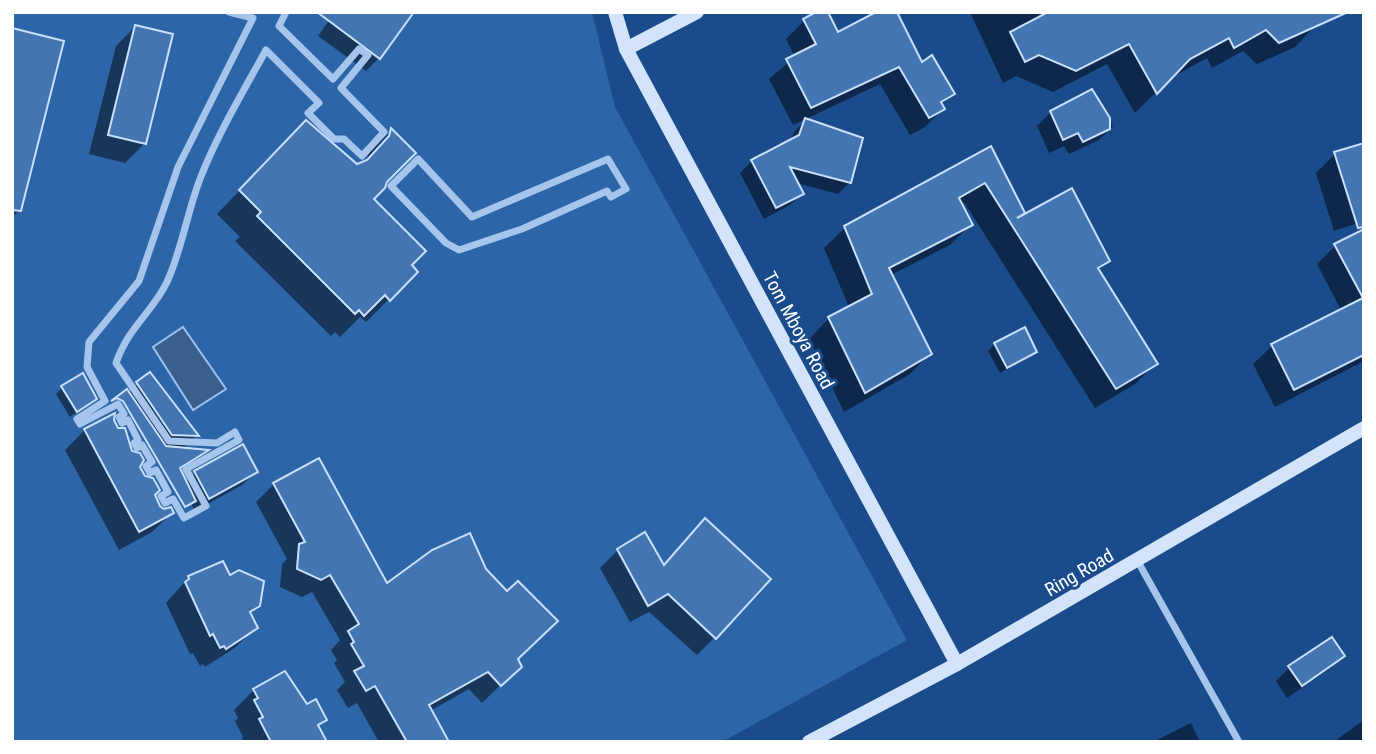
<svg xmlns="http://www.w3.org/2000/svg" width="1376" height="754" font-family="'Roboto Condensed',sans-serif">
<rect width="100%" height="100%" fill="#1a4b8b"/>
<path fill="#2d65a9" d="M 12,12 L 592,12 L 615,107 L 907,640 L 722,742 L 12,742 Z"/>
<path fill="#3b5f8d" stroke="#98c0f0" stroke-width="2" d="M 183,327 L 226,389 L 193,410 L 153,347 Z"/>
<g fill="#0007">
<path d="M 335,12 L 379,58 L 366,71 L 318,36 Z"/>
<path d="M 970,12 L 1082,12 L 1316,25 L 1295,47 L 1257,64 L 1243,51 L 1212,68 L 1207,58 L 1169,79 L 1135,113 L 1107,64 L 1053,92 L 1016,76 L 1003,83 Z"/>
<path d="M 804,21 L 921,64 L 952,94 L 941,105 L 943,109 L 925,127 L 910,135 L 880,84 L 793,125 L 769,79 L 795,57 L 786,39 Z"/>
<path d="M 135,27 L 145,143 L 125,163 L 89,154 L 116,46 Z"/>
<path d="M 12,30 L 20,210 L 12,217 Z"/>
<path d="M 1092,92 L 1113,126 L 1099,140 L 1069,154 L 1064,146 L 1049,153 L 1037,126 L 1051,112 Z"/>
<path d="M 806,120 L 850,182 L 838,194 L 796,183 L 801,194 L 790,205 L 764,219 L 740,173 L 752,161 L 790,141 L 794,132 Z"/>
<path d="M 391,131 L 385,182 L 372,199 L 416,272 L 366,322 L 360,317 L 340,337 L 335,332 L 331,336 L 235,241 L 240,237 L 217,214 L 283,145 L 356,166 L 366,161 L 369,153 Z"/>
<path d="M 990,149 L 1023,213 L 1017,219 L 1108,261 L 1097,271 L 1155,364 L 1135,384 L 1095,408 L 964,202 L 961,204 L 971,224 L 950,245 L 891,275 L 930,354 L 910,374 L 844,412 L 809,339 L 829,318 L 849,307 L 824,248 L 845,228 Z"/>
<path d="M 1335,154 L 1364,221 L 1334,231 L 1316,173 Z"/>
<path d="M 1364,231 L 1364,361 L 1275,407 L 1253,364 L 1272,346 L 1341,310 L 1317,264 L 1335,246 Z"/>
<path d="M 995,344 L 1035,352 L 1000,373 L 988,351 Z"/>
<path d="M 150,374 L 196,436 L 183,449 L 159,448 L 124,397 Z"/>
<path d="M 62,388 L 95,399 L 70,417 L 56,394 Z"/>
<path d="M 85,430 L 138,467 L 158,507 L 172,513 L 152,532 L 119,550 L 65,450 Z"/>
<path d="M 256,472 L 242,485 L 195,511 L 182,486 L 195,473 Z"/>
<path d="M 274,484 L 387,585 L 517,659 L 520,666 L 482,703 L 469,689 L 430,711 L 447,742 L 379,742 L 357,703 L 348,708 L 337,690 L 345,682 L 334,663 L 337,660 L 331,650 L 340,640 L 312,592 L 302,597 L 280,587 L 282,564 L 287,559 L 256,502 Z"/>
<path d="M 687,539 L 715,637 L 697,655 L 649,612 L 630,622 L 600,568 L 618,550 L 662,566 Z"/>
<path d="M 189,577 L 229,577 L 258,606 L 249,615 L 256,627 L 236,647 L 205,667 L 203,664 L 200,666 L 193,653 L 190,654 L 166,603 Z"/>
<path d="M 1343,656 L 1329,669 L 1287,698 L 1276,681 L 1290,667 Z"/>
<path d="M 284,673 L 306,706 L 325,720 L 317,727 L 325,742 L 241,742 L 243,737 L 235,721 L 238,718 L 234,710 L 254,690 Z"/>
<path d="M 1364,720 L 1364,742 L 1335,742 L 1339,738 Z"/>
<path d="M 1191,723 L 1200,742 L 1153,742 Z"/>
</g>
<g fill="#4375b3" stroke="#cae0fa" stroke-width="2">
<path d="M 317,12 L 414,12 L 380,59 Z"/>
<path d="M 816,12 L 828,12 L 838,32 L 876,12 L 897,12 L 922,62 L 932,55 L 955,94 L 941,102 L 945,109 L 929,118 L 899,67 L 811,108 L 786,59 L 816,44 L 803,19 Z"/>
<path d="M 1048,12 L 1348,12 L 1279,43 L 1266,30 L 1234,48 L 1229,38 L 1190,59 L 1157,94 L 1129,44 L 1076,71 L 1039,55 L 1025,62 L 1010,32 Z"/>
<path d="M 135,25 L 173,34 L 146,144 L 108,135 Z"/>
<path d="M 12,28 L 64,41 L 21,211 L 12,210 Z"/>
<path d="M 1092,89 L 1110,118 L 1110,129 L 1083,142 L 1078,133 L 1063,140 L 1050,111 Z"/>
<path d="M 805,118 L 863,138 L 851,183 L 790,167 L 804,194 L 776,208 L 751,160 L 799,135 Z"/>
<path d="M 306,120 L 357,164 L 367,160 L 389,136 L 391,128 L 416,153 L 387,182 L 385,188 L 374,199 L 426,251 L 412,265 L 418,272 L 390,301 L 385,295 L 364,316 L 359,310 L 355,314 L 257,216 L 261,212 L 239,190 Z"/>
<path d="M 1364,143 L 1364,227 L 1358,228 L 1334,152 Z"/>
<path d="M 991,146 L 1025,213 L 1017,218 L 1072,188 L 1110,261 L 1098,268 L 1158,364 L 1116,389 L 985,183 L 959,198 L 973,225 L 889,268 L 932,354 L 865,393 L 828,317 L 872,294 L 844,226 Z"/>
<path d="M 1364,229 L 1364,355 L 1294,390 L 1271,344 L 1363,298 L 1334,244 Z"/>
<path d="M 1025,327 L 1037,352 L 1007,368 L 994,343 Z"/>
<path d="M 150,372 L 199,436 L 172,435 L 136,382 Z"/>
<path d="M 83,373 L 97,399 L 77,412 L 61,386 Z"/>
<path d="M 127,389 L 166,446 L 209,450 L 180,468 L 196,501 L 185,507 L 123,401 L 117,398 L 111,401 Z"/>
<path d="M 115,413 L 114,420 L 118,428 L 125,428 L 132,451 L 140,453 L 144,460 L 140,467 L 145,476 L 153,478 L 160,490 L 155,495 L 160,506 L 164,509 L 171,507 L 174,513 L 139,532 L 84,429 Z"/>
<path d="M 243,444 L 258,472 L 209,499 L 194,471 Z"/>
<path d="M 319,458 L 387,583 L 432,550 L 470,533 L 486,569 L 507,591 L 518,581 L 558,621 L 518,659 L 522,667 L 501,686 L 488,672 L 429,705 L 449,742 L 407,742 L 375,686 L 366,691 L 354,671 L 364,666 L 351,644 L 354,642 L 348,631 L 359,624 L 330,575 L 321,580 L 297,569 L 299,544 L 305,542 L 273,483 Z"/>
<path d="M 705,518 L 771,579 L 716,639 L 668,594 L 648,606 L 617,549 L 645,532 L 664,565 Z"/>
<path d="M 223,561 L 230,575 L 239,570 L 264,581 L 260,606 L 250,612 L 258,628 L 226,649 L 224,646 L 220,648 L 213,634 L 210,636 L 185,582 L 189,579 L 188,576 Z"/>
<path d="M 1332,637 L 1345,656 L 1302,686 L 1288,666 Z"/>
<path d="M 285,671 L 307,704 L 316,699 L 327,720 L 318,725 L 327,742 L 271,742 L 259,719 L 263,717 L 254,700 L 258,698 L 253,689 Z"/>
</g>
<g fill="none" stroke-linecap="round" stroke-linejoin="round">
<g stroke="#a5c5ed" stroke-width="7">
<path d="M 229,12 L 253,18 L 178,167 L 139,281 L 89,342 L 87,367 L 105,401 L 77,419 L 80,424 L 118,404 L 124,414 L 119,417 L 122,423 L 128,420 L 138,440 L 134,443 L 137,448 L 142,445 L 152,462 L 146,466 L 150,473 L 156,470 L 168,492 L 161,496 L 165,503 L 173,499 L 184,518 L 206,506 L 186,469 L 239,440 L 235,432 L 217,443 L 169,441 L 116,363 C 129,326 152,313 167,282 C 182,249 187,213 200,179 C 217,135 243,92 266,50 L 319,103 L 308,113 L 334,139 L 344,139 L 362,156 L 384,132 L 341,88 L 368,55 L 359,49 L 333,79 L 279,26 L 286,12"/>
<path d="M 418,159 L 472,217 L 608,159 L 626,189 L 611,197 L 607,191 L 522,229 L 459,250 L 446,243 L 391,186 Z"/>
<path d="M 1137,560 L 1239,742"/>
</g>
<g stroke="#d2e3fa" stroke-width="14">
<path d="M 615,12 L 626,49 L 957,664"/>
<path d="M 626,49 L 697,12"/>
<path d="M 809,742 L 957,664 L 1364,428"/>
</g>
</g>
<g text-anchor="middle" stroke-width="6" stroke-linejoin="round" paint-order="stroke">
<g font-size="19" fill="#fff" stroke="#1a4b8b">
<text transform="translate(799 330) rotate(62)" y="7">Tom Mboya Road</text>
<text transform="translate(1079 572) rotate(-30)" y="7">Ring Road</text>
</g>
</g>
<rect width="1376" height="754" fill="none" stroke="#ffffff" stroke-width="28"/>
</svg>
